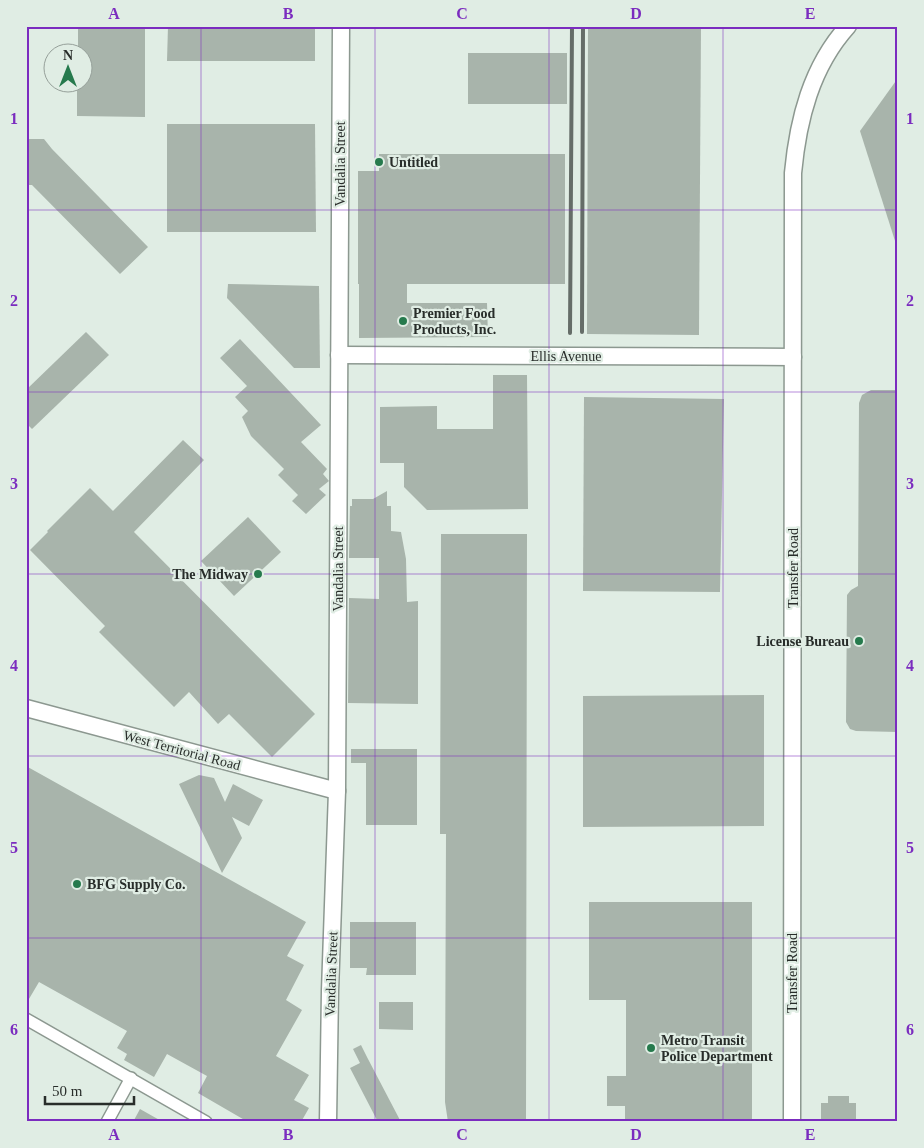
<svg xmlns="http://www.w3.org/2000/svg" width="924" height="1148" font-family="Georgia,serif">
<rect width="100%" height="100%" fill="#e0ede4"/>
<g fill="#a8b4ab">
<path d="M 78,26 L 145,26 L 145,117 L 77,116 L 77,82 L 82,82 L 82,52 L 78,52 Z"/>
<path d="M 168,26 L 315,26 L 315,61 L 167,61 Z"/>
<path d="M 588,26 L 701,26 L 699,335 L 587,334 Z"/>
<rect x="468" y="53" width="99" height="51"/>
<path d="M 898,78 L 898,244 L 896,244 L 860,131 Z"/>
<path d="M 167,124 L 315,124 L 316,232 L 167,232 Z"/>
<path d="M 26,139 L 44,139 L 52,149 L 148,247 L 120,274 L 32,185 L 26,185 Z"/>
<path d="M 379,154 L 565,154 L 565,284 L 407,284 L 407,303 L 487,303 L 488,337 L 359,338 L 359,284 L 358,284 L 358,171 L 379,171 Z"/>
<path d="M 228,284 L 319,286 L 320,368 L 294,368 L 227,298 Z"/>
<path d="M 86,332 L 109,355 L 32,429 L 26,423 L 26,390 Z"/>
<path d="M 240,339 L 321,425 L 301,442 L 327,469 L 323,474 L 329,481 L 319,489 L 326,495 L 306,514 L 292,501 L 298,495 L 278,475 L 284,469 L 251,436 L 242,417 L 248,411 L 235,397 L 247,386 L 220,358 Z"/>
<path d="M 493,375 L 527,375 L 528,509 L 427,510 L 404,487 L 404,463 L 380,463 L 380,407 L 437,406 L 437,429 L 493,429 Z"/>
<path d="M 871,390 L 898,390 L 898,732 L 856,731 L 850,729 L 846,722 L 847,595 L 851,590 L 858,586 L 859,403 L 862,395 Z"/>
<path d="M 584,397 L 724,399 L 720,592 L 583,591 Z"/>
<path d="M 183,440 L 204,460 L 134,532 L 315,714 L 272,757 L 229,714 L 218,724 L 189,692 L 174,707 L 99,632 L 105,626 L 30,550 L 48,532 L 47,531 L 90,488 L 113,511 Z"/>
<path d="M 387,491 L 387,506 L 391,506 L 391,531 L 401,532 L 406,559 L 407,602 L 418,601 L 418,704 L 348,703 L 349,598 L 379,599 L 379,558 L 349,558 L 350,506 L 352,506 L 352,499 L 373,499 Z"/>
<path d="M 248,517 L 281,552 L 234,596 L 201,561 Z"/>
<path d="M 441,534 L 527,534 L 526,1122 L 448,1122 L 445,1102 L 446,834 L 440,834 Z"/>
<path d="M 764,695 L 764,826 L 583,827 L 583,696 Z"/>
<path d="M 351,749 L 417,749 L 417,825 L 366,825 L 366,763 L 351,763 Z"/>
<path d="M 26,766 L 306,922 L 287,956 L 304,965 L 286,1000 L 302,1010 L 276,1056 L 309,1075 L 294,1100 L 309,1108 L 301,1122 L 248,1122 L 198,1093 L 207,1076 L 167,1054 L 154,1077 L 124,1060 L 127,1054 L 117,1048 L 127,1031 L 39,982 L 26,1004 Z"/>
<path d="M 199,775 L 214,778 L 225,802 L 233,784 L 263,800 L 249,826 L 232,817 L 242,838 L 222,873 L 179,784 Z"/>
<path d="M 589,902 L 752,902 L 752,1122 L 625,1122 L 625,1106 L 607,1106 L 607,1076 L 626,1076 L 626,1000 L 589,1000 Z"/>
<path d="M 350,922 L 416,922 L 416,975 L 366,975 L 367,968 L 350,968 Z"/>
<path d="M 379,1002 L 413,1002 L 413,1030 L 379,1029 Z"/>
<path d="M 361,1045 L 368,1059 L 401,1122 L 378,1122 L 350,1068 L 360,1063 L 353,1049 Z"/>
<path d="M 828,1096 L 849,1096 L 849,1103 L 856,1103 L 856,1122 L 821,1122 L 821,1103 L 828,1103 Z"/>
<path d="M 140,1109 L 163,1122 L 133,1122 Z"/>
</g>
<g fill="none" stroke-linecap="round" stroke-linejoin="round">
<g stroke="#8c9890" stroke-width="14">
<g id="street">
<path d="M 26,1019 L 206,1122"/>
<path d="M 107,1122 L 131,1078"/>
</g>
</g>
<g stroke="#8c9890" stroke-width="19">
<g id="secondary">
<path d="M 339,355 L 793,357"/>
<path d="M 26,708 L 337,791"/>
<path d="M 328,1122 L 330,991 L 337,791 L 341,26"/>
<path d="M 792,1122 L 793,173 C 798,120 811,67 848,26"/>
</g>
</g>
<use href="#street" stroke="#fff" stroke-width="11"/>
<use href="#secondary" stroke="#fff" stroke-width="16"/>
<g stroke="#656d68" stroke-width="4">
<path d="M 582,332 L 583,26"/>
<path d="M 570,333 L 572,26"/>
</g>
</g>
<path fill="none" stroke="#7b2cbf" stroke-width="1" stroke-opacity="0.55" d="M 201,26 L 201,1122M 375,26 L 375,1122M 549,26 L 549,1122M 723,26 L 723,1122M 26,210 L 898,210M 26,392 L 898,392M 26,574 L 898,574M 26,756 L 898,756M 26,938 L 898,938"/>
<g fill="#267a4d" stroke="#e0ede4" stroke-width="2">
<circle cx="379" cy="162" r="5"/>
<circle cx="403" cy="321" r="5"/>
<circle cx="258" cy="574" r="5"/>
<circle cx="859" cy="641" r="5"/>
<circle cx="77" cy="884" r="5"/>
<circle cx="651" cy="1048" r="5"/>
</g>
<g text-anchor="middle" stroke-width="4.5" stroke-linejoin="round" paint-order="stroke">
<g font-size="14" font-weight="bold" fill="#282d2a" stroke="#e0ede4" text-anchor="start">
<text x="389" y="167">Untitled</text>
<text x="413" y="318">Premier Food<tspan x="413" dy="16">Products, Inc.</tspan></text>
<text x="248" y="579" text-anchor="end">The Midway</text>
<text x="849" y="646" text-anchor="end">License Bureau</text>
<text x="87" y="889">BFG Supply Co.</text>
<text x="661" y="1045">Metro Transit<tspan x="661" dy="16">Police Department</tspan></text>
</g>
<g font-size="14" fill="#282d2a" stroke="#e0ede4">
<text transform="translate(340 164) rotate(-90)" y="5">Vandalia Street</text>
<text x="566" y="361">Ellis Avenue</text>
<text transform="translate(793 568) rotate(-90)" y="5">Transfer Road</text>
<text transform="translate(338 569) rotate(-90)" y="5">Vandalia Street</text>
<text transform="translate(182 750) rotate(15)" y="5">West Territorial Road</text>
<text transform="translate(792 973) rotate(-90)" y="5">Transfer Road</text>
<text transform="translate(331 974) rotate(-88)" y="5">Vandalia Street</text>
</g>
</g>
<rect width="924" height="1148" fill="none" stroke="#e0ede4" stroke-width="55"/>
<g transform="translate(68 68)"><circle r="24" fill="#e0ede4" stroke="#96a09a"/>
<path d="M0-4L9 19L0 12L-9 19Z" fill="#267a4d"/>
<text y="-8" font-size="14" font-weight="bold" text-anchor="middle" fill="#282d2a">N</text>
</g>
<path d="M45 1096v8h89v-8" fill="none" stroke="#282d2a" stroke-width="2.5"/>
<text x="52" y="1096" font-size="15" fill="#282d2a" stroke="#e0ede4" stroke-width="4" paint-order="stroke">50 m</text>
<rect x="28" y="28" width="868" height="1092" fill="none" stroke="#7b2cbf" stroke-width="2"/>
<g font-size="16" text-anchor="middle" font-weight="bold" fill="#7b2cbf">
<text x="114" y="19">A</text>
<text x="288" y="19">B</text>
<text x="462" y="19">C</text>
<text x="636" y="19">D</text>
<text x="810" y="19">E</text>
<text x="14" y="124">1</text>
<text x="910" y="124">1</text>
<text x="14" y="306">2</text>
<text x="910" y="306">2</text>
<text x="14" y="489">3</text>
<text x="910" y="489">3</text>
<text x="14" y="671">4</text>
<text x="910" y="671">4</text>
<text x="14" y="853">5</text>
<text x="910" y="853">5</text>
<text x="14" y="1035">6</text>
<text x="910" y="1035">6</text>
<text x="114" y="1140">A</text>
<text x="288" y="1140">B</text>
<text x="462" y="1140">C</text>
<text x="636" y="1140">D</text>
<text x="810" y="1140">E</text>
</g>
</svg>
